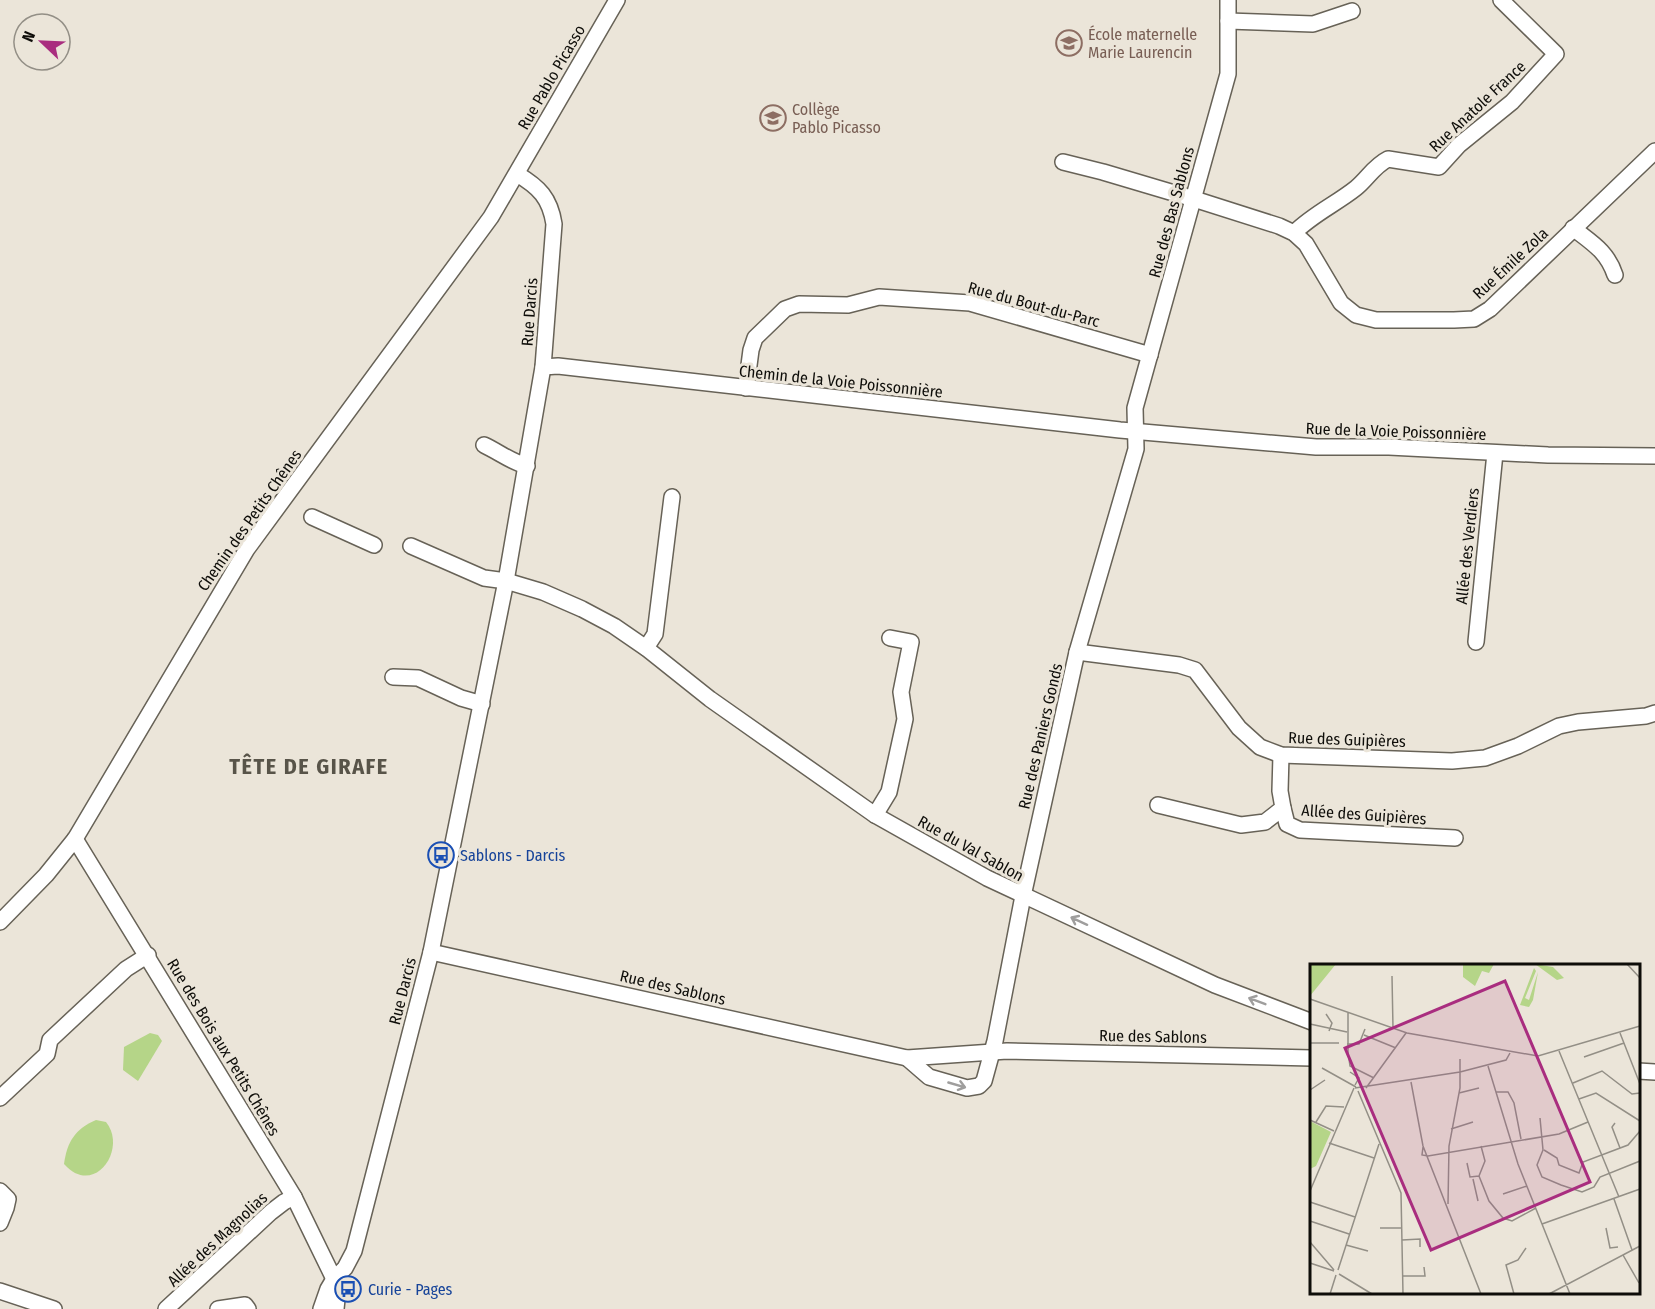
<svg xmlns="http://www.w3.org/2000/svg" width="1655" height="1309" font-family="'Fira Sans Condensed',sans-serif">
<rect width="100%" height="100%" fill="#ebe5d9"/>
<g fill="#b5d588">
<path d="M 150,1033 L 158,1035 L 162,1041 L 138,1081 L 123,1070 L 124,1047 Z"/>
<path d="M 96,1120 L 106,1122 C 128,1149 94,1198 64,1164 C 67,1142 75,1129 96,1120 Z"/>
</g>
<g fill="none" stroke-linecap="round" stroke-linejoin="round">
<g stroke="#676257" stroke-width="18">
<g id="minor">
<path d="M 1228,21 L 1313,24 L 1352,11"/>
<path d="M 1063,162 L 1103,172 L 1194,199 L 1279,226 L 1294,233 L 1306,244 L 1341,303 L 1356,315 L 1376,320 L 1454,320 L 1474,319 L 1490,309 L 1655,151"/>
<path d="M 1573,228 C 1592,243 1607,251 1615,275"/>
<path d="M 1294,233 C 1313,214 1336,204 1356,188 C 1368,178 1374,166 1388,159 L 1439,167 L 1459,145 L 1512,102 L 1556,54 L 1501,0"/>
<path d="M 543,367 L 558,366 L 1120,430 L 1316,447 L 1389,447 L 1548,455 L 1655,456"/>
<path d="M 746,388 L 751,350 L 755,338 L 785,309 L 799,304 L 848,305 L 879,297 L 970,303 L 1150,355"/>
<path d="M 484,445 C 499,452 511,462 527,466"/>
<path d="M 312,517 L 374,545"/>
<path d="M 411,546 L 484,578 L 506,581 L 543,592 L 582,609 L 614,626 L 646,648 L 710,699 L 875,815 L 987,878 L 1215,985 L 1312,1022"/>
<path d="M 1476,642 L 1495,453"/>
<path d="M 646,648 L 655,634 L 672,497"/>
<path d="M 1077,652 L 1179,665 L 1195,670 L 1239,728 L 1260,747 L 1281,755 L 1452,761 L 1485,758 L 1518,746 L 1559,726 L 1578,722 L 1646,716 L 1655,713"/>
<path d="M 393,677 L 418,678 L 461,698 L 482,704"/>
<path d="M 1158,805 L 1241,825 L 1265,822 L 1283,808 L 1280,791 L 1281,755"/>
<path d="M 1283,808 L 1287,824 L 1300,830 L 1455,838"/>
<path d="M 875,815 L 889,792 L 905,719 L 901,692 L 911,642 L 890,638"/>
<path d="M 75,839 L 294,1197 L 334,1279 L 337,1299 L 336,1309"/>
<path d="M 0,922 L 46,875 L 75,839 L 247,549 L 491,217 L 617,0"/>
<path d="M 431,952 L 907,1058 L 1007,1051 L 1312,1058"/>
<path d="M 907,1058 L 929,1077 L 967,1088 L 979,1086 L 984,1081 L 995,1041 L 1023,896 L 1077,652 L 1136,449 L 1135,408 L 1228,74 L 1228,0"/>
<path d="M 1638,1071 L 1655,1072"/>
<path d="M 0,1098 L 47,1054 L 50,1040 L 126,969 L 148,955"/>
<path d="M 0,1191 L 8,1199 L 6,1208 L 0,1223"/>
<path d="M 0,1291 L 54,1309"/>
<path d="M 166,1309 L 271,1212 L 284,1202 L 294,1197"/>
<path d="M 218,1309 L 245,1305 L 248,1309"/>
<path d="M 321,1309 L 328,1289 L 334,1279 L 345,1268 L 354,1251 L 431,952 L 506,581 L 543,367 L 554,224 C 550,198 539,187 517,174"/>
</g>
</g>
<use href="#minor" stroke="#fff" stroke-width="15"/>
</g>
<defs><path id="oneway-shaft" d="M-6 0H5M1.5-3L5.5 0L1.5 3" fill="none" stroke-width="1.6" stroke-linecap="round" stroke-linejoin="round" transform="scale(1.5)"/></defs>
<g stroke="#9f9e9d">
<use href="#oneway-shaft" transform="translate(1079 921) rotate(-155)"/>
<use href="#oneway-shaft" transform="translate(1257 1001) rotate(-159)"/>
<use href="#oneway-shaft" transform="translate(957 1085) rotate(16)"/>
</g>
<defs>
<g id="school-ring" transform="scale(1.35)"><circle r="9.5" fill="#ebe5d9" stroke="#8d6e63" stroke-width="1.5"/><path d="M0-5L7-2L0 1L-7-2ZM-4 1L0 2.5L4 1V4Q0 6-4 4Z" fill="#8d6e63"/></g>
<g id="bus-ring" transform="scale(1.35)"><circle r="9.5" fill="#ebe5d9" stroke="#1a4fb4" stroke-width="1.5"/><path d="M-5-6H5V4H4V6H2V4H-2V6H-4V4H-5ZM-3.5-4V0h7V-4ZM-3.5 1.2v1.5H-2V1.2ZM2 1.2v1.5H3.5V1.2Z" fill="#1a4fb4"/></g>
</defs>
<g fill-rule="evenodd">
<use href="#school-ring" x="1069" y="43"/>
<use href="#school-ring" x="773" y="118"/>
<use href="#bus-ring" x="441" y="855"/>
<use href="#bus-ring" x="348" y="1289"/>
</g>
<g text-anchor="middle" stroke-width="6" stroke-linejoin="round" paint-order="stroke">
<g font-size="16" fill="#785e54" stroke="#ebe5d9" text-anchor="start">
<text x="1088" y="40">École maternelle<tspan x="1088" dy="18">Marie Laurencin</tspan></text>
<text x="792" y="115">Collège<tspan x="792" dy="18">Pablo Picasso</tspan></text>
</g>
<g font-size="16" fill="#0e0d09" stroke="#ebe5d9">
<text transform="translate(551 77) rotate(-60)" y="6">Rue Pablo Picasso</text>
<text transform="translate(1477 106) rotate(-43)" y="6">Rue Anatole France</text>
<text transform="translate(1171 212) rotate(-75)" y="6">Rue des Bas Sablons</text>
<text transform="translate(1510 263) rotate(-43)" y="6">Rue Émile Zola</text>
<text transform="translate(1034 304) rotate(15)" y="6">Rue du Bout-du-Parc</text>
<text transform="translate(529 312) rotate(-86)" y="6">Rue Darcis</text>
<text transform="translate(841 381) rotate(6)" y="6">Chemin de la Voie Poissonnière</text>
<text transform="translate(1396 431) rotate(2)" y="6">Rue de la Voie Poissonnière</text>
<text transform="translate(249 520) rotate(-55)" y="6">Chemin des Petits Chênes</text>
<text transform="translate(1467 546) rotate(-84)" y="6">Allée des Verdiers</text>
<text transform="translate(1040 736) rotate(-77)" y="6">Rue des Paniers Gonds</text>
<text transform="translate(1347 739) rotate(2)" y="6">Rue des Guipières</text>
<text transform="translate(1364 814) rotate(4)" y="6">Allée des Guipières</text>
<text transform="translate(971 848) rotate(29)" y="6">Rue du Val Sablon</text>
<text transform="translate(673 987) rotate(13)" y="6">Rue des Sablons</text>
<text transform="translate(402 991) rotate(-76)" y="6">Rue Darcis</text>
<text transform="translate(1153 1036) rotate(1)" y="6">Rue des Sablons</text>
<text transform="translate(224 1047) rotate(59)" y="6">Rue des Bois aux Petits Chênes</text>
<text transform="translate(217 1239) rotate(-43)" y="6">Allée des Magnolias</text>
</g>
<g font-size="16" fill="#164399" stroke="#ebe5d9" text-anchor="start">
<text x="460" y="861">Sablons - Darcis</text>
<text x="368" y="1295">Curie - Pages</text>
</g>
<g font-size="22" font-weight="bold" letter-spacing="1.5" fill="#585449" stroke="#ebe5d9">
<text x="309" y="774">TÊTE DE GIRAFE</text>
</g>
</g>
<g transform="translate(1310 964)">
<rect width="330" height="330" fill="#ebe5d9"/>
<path d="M 0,0 L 26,0 L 0,32 ZM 153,0 L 159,1 L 184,0 L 179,9 L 172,7 L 165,22 L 153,13 ZM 225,0 L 243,3 L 254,14 L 247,16 ZM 224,4 L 226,7 L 215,34 L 219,36 L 228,8 L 223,36 L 219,43 L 210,41 ZM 0,157 L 21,168 L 6,202 L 0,205 Z" fill="#b5d588"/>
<path fill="none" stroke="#938f86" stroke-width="1.5" d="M 317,0 L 330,14M 82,12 L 83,64M 0,35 L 97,69 L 228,92 L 330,62M 38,49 L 38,93M 16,50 L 22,59 L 19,67M 0,60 L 37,68M 310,69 L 330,120M 54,71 L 86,84M 0,79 L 29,79M 37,80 L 49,80 L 55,65M 249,87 L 309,233M 274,93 L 314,79M 39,95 L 40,102 L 64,114M 178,102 L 208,200 L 260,330M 12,104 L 46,123M 40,108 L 49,114 L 45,121M 101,118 L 113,182 L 171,330M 263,119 L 292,107 L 322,130 L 330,129M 45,124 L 150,108 L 196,96 L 200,89M 56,124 L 96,69M 0,126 L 15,116M 48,127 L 91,229 L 93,330M 186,128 L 198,128 L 204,139 L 211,175M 149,129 L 169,124M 269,135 L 286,129 L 330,157M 230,154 L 233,186 L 227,201 L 232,213 L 251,221 L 272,228 L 284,223 L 290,213 L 330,197M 0,156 L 24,167M 6,158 L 16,142 L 34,143M 305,159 L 302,163 L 310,184M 141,165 L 163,158M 19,179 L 64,194M 171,182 L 175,197 L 169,212 L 179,237 L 193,254 L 202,257 L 226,244M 113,183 L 112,191 L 118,192 L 249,170 L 278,158M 234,186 L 247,194 L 249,201 L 269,209 L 273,198 L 318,181 L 330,167M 157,199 L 160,213 L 169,212M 163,215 L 168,237M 0,227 L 44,124M 193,230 L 217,222M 304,235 L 322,286M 0,238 L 45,253M 138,240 L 139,182 L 150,124 L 150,95M 0,257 L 39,270M 232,260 L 330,225M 70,264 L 92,264M 296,264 L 300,284 L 308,283M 92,276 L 110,275 L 110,283M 0,278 L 24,306M 36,281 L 58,287M 313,291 L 329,319M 0,299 L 24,307M 28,306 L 69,180M 29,310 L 62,330M 93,312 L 115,312 L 114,303M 20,330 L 26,311M 204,330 L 196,301 L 208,296 L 216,284M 239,330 L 330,282"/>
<path fill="#a92d7f" fill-opacity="0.15" stroke="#a92d7f" stroke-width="3" d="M 195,17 L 280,218 L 121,286 L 35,84 Z"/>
<rect width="330" height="330" fill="none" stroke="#0e0d09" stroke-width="3"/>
</g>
<g transform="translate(42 42) rotate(293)"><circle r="28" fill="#ebe5d9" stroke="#938f86" stroke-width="1.5"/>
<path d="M0-4.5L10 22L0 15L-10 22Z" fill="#a92d7f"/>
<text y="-9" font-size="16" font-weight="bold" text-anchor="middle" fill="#0e0d09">N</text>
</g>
</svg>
